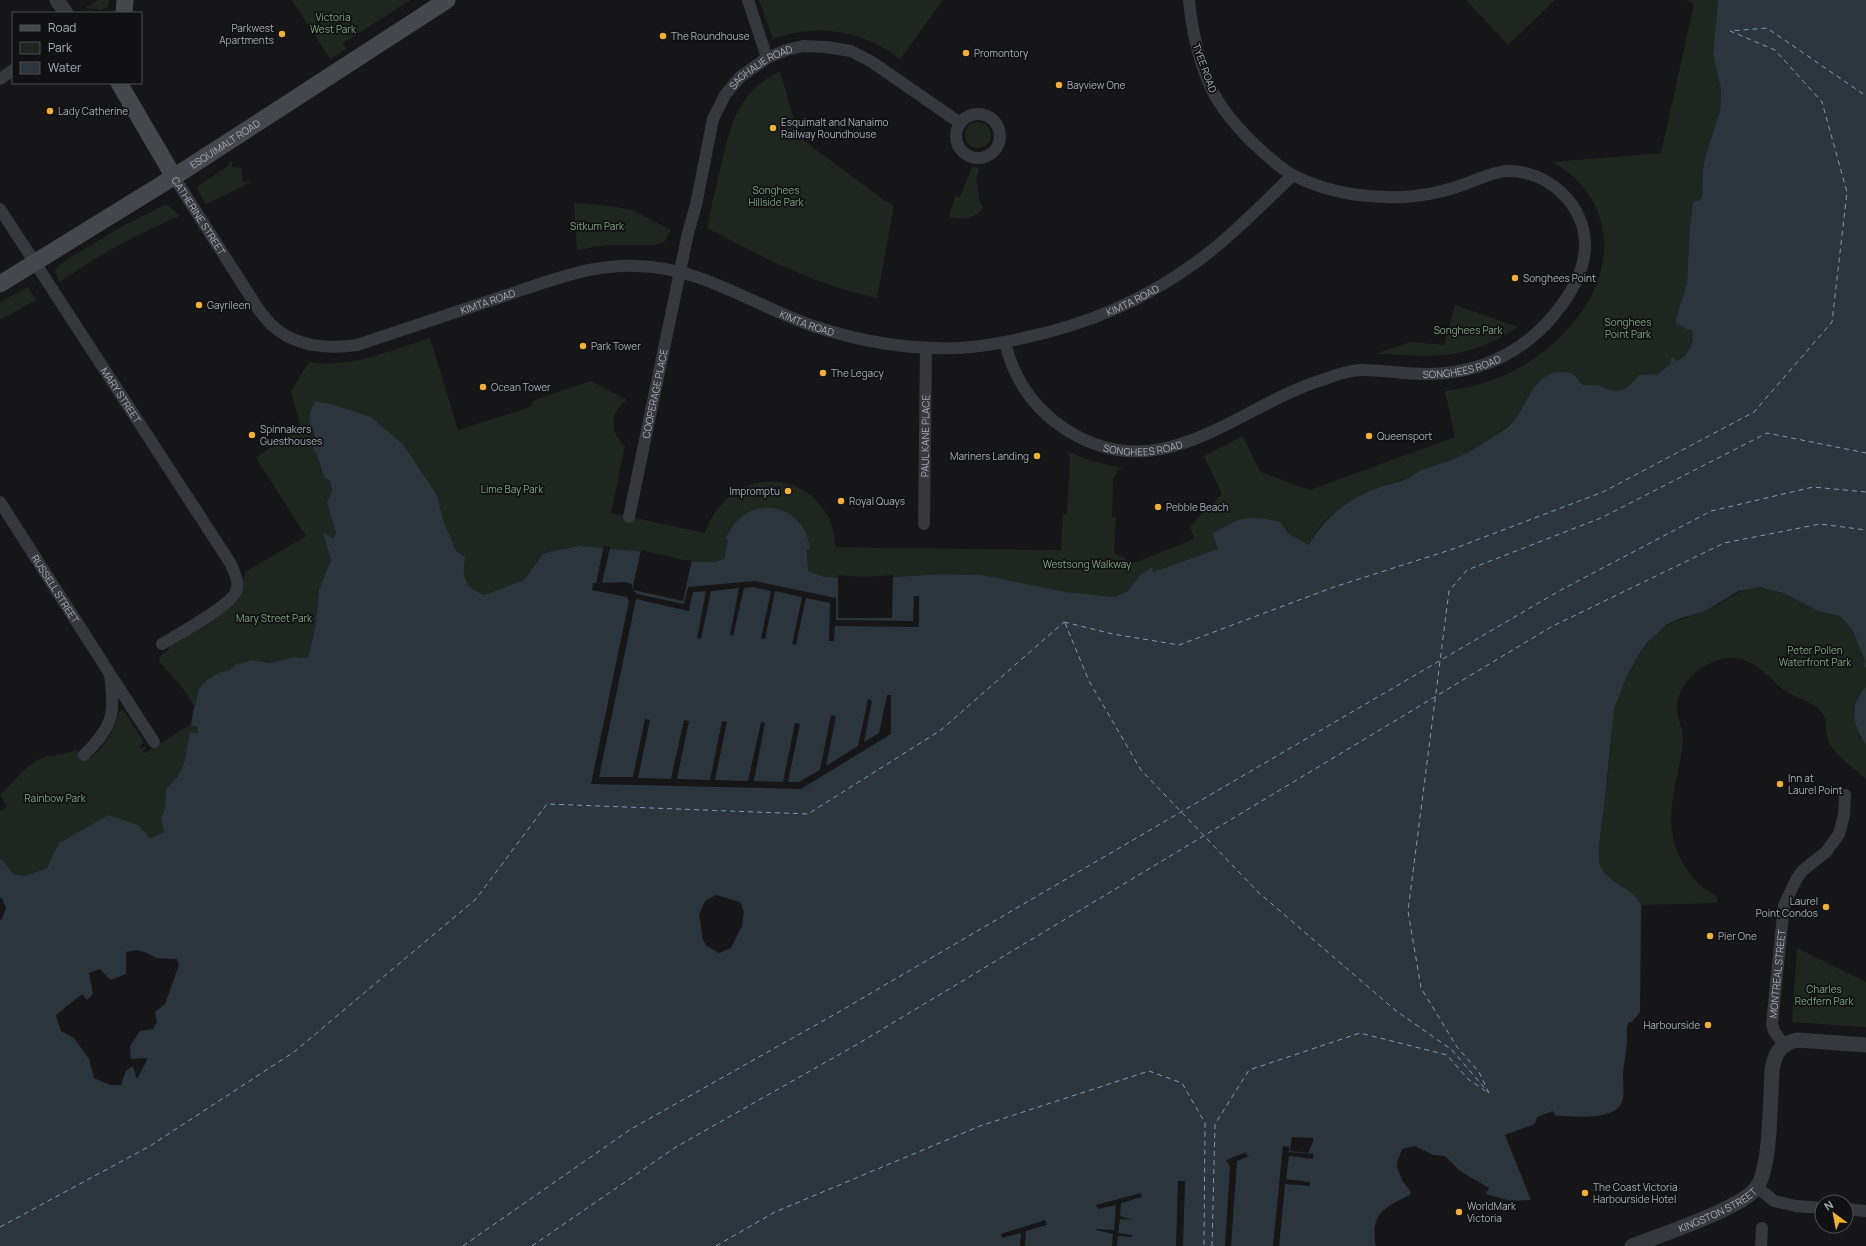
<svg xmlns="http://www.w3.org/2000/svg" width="1866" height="1246" font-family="Manrope,sans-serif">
<rect width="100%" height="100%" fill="#161618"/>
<g fill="#1e261f">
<path d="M 98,0 L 109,0 L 108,7 L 101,10 L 85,8 Z"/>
<path d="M 292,0 L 411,0 L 343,43 L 346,49 L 330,59 Z"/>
<path d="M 759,0 L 943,0 L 900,59 C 862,30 818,23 773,39 Z"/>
<path d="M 1466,0 L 1555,0 L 1508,45 Z"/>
<path d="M 1686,0 L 1718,0 L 1713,54 L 1721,89 L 1720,111 L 1705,157 L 1703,170 L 1702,195 L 1700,200 L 1693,201 L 1689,239 L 1687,284 L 1676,318 L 1691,329 L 1693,332 L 1690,350 L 1679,360 L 1671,363 L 1657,375 L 1651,374 L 1639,375 C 1630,386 1623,394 1608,389 C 1605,388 1600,385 1596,385 C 1590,385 1587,386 1581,384 L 1577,376 L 1521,410 L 1513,422 L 1478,448 L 1455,458 L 1424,469 L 1405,479 L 1379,487 L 1352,500 L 1330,516 L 1317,530 L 1309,545 L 1289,534 L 1280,522 L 1219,549 L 1153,572 L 1152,568 L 1139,576 L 1128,591 L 1114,597 L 1066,592 L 982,575 L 942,574 L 863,579 L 825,577 L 808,571 L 807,549 L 810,549 L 726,539 L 728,539 L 724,559 L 714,562 L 682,562 L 637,551 L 580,546 L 552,551 L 543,554 L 524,580 L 484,595 C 464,585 462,579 464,557 L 457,552 L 444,523 L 437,495 L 403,444 L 371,417 L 334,405 L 310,425 L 316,438 L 311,445 L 317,455 L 324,477 L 330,481 L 332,490 L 327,503 L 336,534 L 333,538 L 323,534 L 331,560 L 319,590 L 315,627 L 308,657 L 299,658 L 294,657 L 270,663 L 253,660 L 236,664 L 229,671 L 220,672 L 199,689 L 194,706 L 182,687 L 161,664 L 159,657 L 168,650 L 171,644 L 241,591 L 245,572 L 306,536 L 256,458 L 300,425 L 291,391 L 309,362 C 351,369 391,350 430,338 L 458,430 L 530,407 L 534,400 L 591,381 L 627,400 C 609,412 609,433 625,446 L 611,513 L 705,533 C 723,477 793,461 826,513 C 833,524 834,535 836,547 L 1061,550 L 1063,514 L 1067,514 L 1070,460 L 1069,454 L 1065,450 L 1088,460 L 1125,469 L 1118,470 L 1113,479 L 1112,517 L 1116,517 L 1114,553 L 1134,563 L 1194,539 L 1190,526 L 1222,494 L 1204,456 L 1243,436 L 1260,472 L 1310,490 L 1455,437 L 1445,391 C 1467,388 1489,383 1509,373 C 1563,347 1618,286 1601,222 C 1594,195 1576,175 1552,162 L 1661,153 L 1694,4 Z"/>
<path d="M 780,71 L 799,137 L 884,200 L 894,205 L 877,298 C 812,284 765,258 707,228 C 711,207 716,186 721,165 C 731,123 738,92 780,71 Z"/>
<circle cx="978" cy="135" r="13"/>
<path d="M 232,160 L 232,167 L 241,168 L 242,174 L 242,181 L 252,182 L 206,204 L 197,189 L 199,185 L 224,169 Z"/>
<path d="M 972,167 L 978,167 L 979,170 L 976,177 L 979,200 L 983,207 C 979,218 959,221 949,217 L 955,196 L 960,197 Z"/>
<path d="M 574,203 L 603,205 L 632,210 L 671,230 L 664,242 L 655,245 L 606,245 L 577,250 Z"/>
<path d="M 165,205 L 169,206 L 180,216 C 138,233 97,256 60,282 L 56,275 L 55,270 L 60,264 L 121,227 Z"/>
<path d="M 28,287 L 36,300 L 0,320 L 0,302 Z"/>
<path d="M 1455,305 L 1518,327 C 1491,345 1461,356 1428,356 C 1410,356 1392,354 1375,354 L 1411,342 L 1444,345 Z"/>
<path d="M 1760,587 L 1783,593 L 1818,611 L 1840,616 L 1853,631 L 1866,664 L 1864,666 L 1866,668 L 1866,687 L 1858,695 L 1854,709 L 1859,736 L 1866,745 L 1866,779 C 1855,769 1833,754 1828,740 C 1825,733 1827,723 1824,716 C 1817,702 1796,699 1784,690 C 1766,676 1757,659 1731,658 C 1707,658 1678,681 1677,707 C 1677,718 1683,729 1683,739 C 1679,785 1658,822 1684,865 C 1692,878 1703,889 1717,896 L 1717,903 L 1641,905 C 1635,892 1623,888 1611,879 C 1606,875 1602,871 1600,865 C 1597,854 1602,820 1604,809 C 1606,788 1609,767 1611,745 C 1612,733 1611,721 1614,709 C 1620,687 1645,637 1666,626 C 1679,619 1692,616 1705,611 C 1728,602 1732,590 1760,587 Z"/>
<path d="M 121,711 L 124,711 L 144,742 L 140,746 L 141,748 L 147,747 L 143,751 L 145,753 L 191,724 L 191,726 L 199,727 L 198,733 L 190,732 L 184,763 L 178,776 L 166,789 L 165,807 L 161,818 L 164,832 L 150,838 L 138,825 L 108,815 L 59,843 L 47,868 L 25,876 L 13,874 L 3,860 L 0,860 L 0,811 L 7,807 L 0,794 C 14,784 22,768 38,760 C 49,754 64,755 77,750 L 85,762 C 104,749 113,734 119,712 Z"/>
<path d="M 1797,948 L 1866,982 L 1866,1027 L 1792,1022 Z"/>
</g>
<g fill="#2c353c" fill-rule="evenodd">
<path d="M 1718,0 L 1866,0 L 1866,668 L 1864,666 L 1865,661 L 1853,631 L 1840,616 L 1818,611 L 1783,593 L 1760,587 L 1738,591 L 1706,611 L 1681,618 L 1666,625 L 1647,643 L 1640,653 L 1627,676 L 1614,709 L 1604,809 C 1602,820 1597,854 1600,865 C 1602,871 1606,875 1611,879 C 1623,888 1635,892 1641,905 L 1640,1012 L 1632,1022 L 1629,1022 C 1625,1027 1628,1036 1627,1043 C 1626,1054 1623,1065 1623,1076 C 1623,1085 1625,1096 1621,1104 C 1612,1121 1572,1116 1556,1116 L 1553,1111 L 1537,1117 L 1535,1124 L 1505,1135 L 1531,1200 L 1511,1201 L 1486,1194 L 1489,1188 L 1460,1171 L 1445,1156 L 1433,1155 L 1415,1146 L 1402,1149 L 1397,1163 L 1397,1168 L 1403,1182 L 1411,1192 L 1410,1195 C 1385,1207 1369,1214 1376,1246 L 0,1246 L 0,920 L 2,919 L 6,908 L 2,898 L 0,898 L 0,860 L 3,860 L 13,874 L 25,876 L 47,868 L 59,843 L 108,815 L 138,825 L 150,838 L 164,832 L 161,818 L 165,807 L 166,789 L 178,776 L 184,763 L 190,732 L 198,733 L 198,727 L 191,726 L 193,712 L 199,689 L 207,680 L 220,672 L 229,671 L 236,664 L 253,660 L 270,663 L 294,657 L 299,658 L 308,657 L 315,628 L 319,590 L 331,560 L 323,533 L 333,538 L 336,534 L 327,503 L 332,490 L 330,481 L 324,477 L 317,455 L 311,445 L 316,438 C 308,420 307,419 315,401 L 334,405 L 371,417 L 403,444 L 437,495 L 444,523 L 457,552 L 465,557 C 462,579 464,585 484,595 L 524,580 L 543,554 L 552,551 L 580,546 L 637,551 L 682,562 L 714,562 L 724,559 L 728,540 L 726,539 C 743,493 804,499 810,549 L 807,549 L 808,571 L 825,577 L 863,579 L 942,574 L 982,575 L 1066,592 L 1114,597 L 1128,591 L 1139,576 L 1152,567 L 1153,572 L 1218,549 L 1213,534 C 1240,516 1249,515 1280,522 L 1289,534 L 1309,545 C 1324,517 1349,498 1380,487 C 1388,484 1397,483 1406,479 C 1413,476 1419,470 1427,468 C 1447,461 1468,455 1485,442 C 1494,436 1507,429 1514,421 C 1528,403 1535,371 1563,372 C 1573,372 1576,375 1581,384 C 1587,386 1590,385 1596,385 C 1600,385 1605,388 1608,389 C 1623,394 1630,386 1639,375 L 1651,374 L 1657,375 L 1671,363 L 1671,358 L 1674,358 L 1676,361 C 1688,358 1696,340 1691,329 L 1686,329 L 1676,323 L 1676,318 L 1687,284 L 1689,239 L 1693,201 L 1700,200 L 1702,195 L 1703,170 L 1705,157 L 1720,111 L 1721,89 L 1713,54 ZM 716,895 L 740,902 L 744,912 L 742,926 L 731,948 L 719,953 L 707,946 L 703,940 L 699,914 L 705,901 ZM 136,950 L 145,952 L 156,958 L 177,959 L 179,965 L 165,1004 L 155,1012 L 157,1022 L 153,1029 L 140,1031 L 130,1046 L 131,1059 L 148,1058 L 137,1079 L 133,1066 L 126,1071 L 121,1085 L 110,1085 L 94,1078 L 89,1059 L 74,1038 L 61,1031 L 56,1015 L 82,994 L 87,1000 L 93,994 L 89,973 L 100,969 L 110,980 L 126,974 L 126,952 Z"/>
<path d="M 1866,687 L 1866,745 C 1853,727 1848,703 1866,687 Z"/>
</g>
<g fill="#161618">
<path d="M 604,546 L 610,547 L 602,583 L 625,582 L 632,584 L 632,590 L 641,550 L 683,560 L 692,560 L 683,601 L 633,590 L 637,594 L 684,604 L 688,587 L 754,581 L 836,598 L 836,620 L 913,621 L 914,596 L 919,596 L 919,627 L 835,626 L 834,641 L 829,641 L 830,603 L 806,598 L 796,645 L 792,644 L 802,597 L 775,591 L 765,639 L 761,638 L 771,591 L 753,587 L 744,588 L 733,636 L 730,635 L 739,588 L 711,591 L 701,639 L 697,638 L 706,591 L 693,592 L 689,611 L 636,599 L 599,777 L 633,777 L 645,719 L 650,720 L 638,778 L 671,779 L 684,720 L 689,721 L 677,779 L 710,780 L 722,721 L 727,722 L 715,780 L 748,781 L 761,722 L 765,723 L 754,781 L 783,782 L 795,723 L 800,724 L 788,782 L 799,782 L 820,770 L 831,715 L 836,716 L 826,766 L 858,746 L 868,699 L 872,701 L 864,742 L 879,733 L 887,695 L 891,695 L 891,734 L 801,789 L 591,784 L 629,601 L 627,597 L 592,590 L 593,583 L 596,583 Z"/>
<path d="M 838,575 L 863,577 L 893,575 L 892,618 L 838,618 Z"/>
<path d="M 1292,1137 L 1313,1138 L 1313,1142 L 1308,1153 L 1290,1151 Z"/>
<path d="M 1283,1146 L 1289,1147 L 1289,1152 L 1313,1154 L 1313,1159 L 1289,1156 L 1286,1179 L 1310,1182 L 1310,1186 L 1285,1184 L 1279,1246 L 1273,1246 Z"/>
<path d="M 1247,1152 L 1246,1154 L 1249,1156 L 1237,1161 L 1231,1246 L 1225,1246 L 1230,1167 L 1226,1160 Z"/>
<path d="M 1178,1181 L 1185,1181 L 1183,1246 L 1176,1246 Z"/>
<path d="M 1141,1193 L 1142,1197 L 1121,1203 L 1120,1216 L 1133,1220 L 1120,1219 L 1118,1233 L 1132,1235 L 1132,1237 L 1118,1236 L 1117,1246 L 1112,1246 L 1113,1234 L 1096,1230 L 1096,1229 L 1114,1230 L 1116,1205 L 1098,1209 L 1096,1205 Z"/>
<path d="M 1045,1220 L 1047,1225 L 1026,1231 L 1025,1246 L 1020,1246 L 1021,1233 L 1002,1238 L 1001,1234 Z"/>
</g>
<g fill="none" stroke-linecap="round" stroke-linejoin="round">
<g stroke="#7f9bb3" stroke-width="1" stroke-dasharray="5 4" stroke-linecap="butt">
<path d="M 1064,622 L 1113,634 L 1179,645 L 1334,587 L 1453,549 L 1603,492 L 1754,412 L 1832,322 L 1847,192 L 1822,102 L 1775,50 L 1730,31 L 1767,28 L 1866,96"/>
<path d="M 1065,623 L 1089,681 L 1141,770 L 1258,892 L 1395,1010 L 1452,1050 L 1488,1092"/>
<path d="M 1489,1093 L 1479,1072 L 1457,1047 L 1421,988 L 1408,911 L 1449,591 L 1467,570 L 1601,518 L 1767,433 L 1866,453"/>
<path d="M 0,1227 L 150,1146 L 294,1052 L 476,899 L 547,804 L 808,814 L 941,730 L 1064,622"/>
<path d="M 463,1246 L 631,1129 L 837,1013 L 1559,591 L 1711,511 L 1813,487 L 1866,492"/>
<path d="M 532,1246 L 676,1147 L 856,1045 L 1551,627 L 1724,543 L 1820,524 L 1866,530"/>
<path d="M 716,1246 L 775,1212 L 980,1126 L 1149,1071 L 1182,1083 L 1205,1123 L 1204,1246"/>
<path d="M 1212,1246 L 1215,1124 L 1249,1070 L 1360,1033 L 1447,1055 L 1468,1079 L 1487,1092"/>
</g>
<g stroke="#37383d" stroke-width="12">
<path d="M 748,0 L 767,58"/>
<path d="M 0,79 L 13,70"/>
<circle cx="978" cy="136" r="22"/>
<path id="s1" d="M 174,177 L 259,310 C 264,316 268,322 274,327 C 297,347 329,349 357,345 C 407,328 457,312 507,295 C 549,281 591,264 636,266 C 702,267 752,305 813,326 C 859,341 909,350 958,348 C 980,347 1002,343 1023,338 C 1086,325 1143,301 1195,263 C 1230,238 1261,205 1293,175"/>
<path id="s2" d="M 0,209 L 231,564 C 234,573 240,582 236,591 C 232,605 177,635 162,644"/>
<path id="s3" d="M 1005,342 C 1013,378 1034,409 1065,429 C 1162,492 1236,406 1325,379 C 1336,375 1350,370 1362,370 C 1383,370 1405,374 1426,374 C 1478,374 1520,355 1554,315 C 1570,295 1584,273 1585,247 C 1586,205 1548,170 1507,171 C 1492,172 1479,179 1465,184 C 1449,190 1432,194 1415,196 C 1375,200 1327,194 1291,174 C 1277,166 1264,153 1252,142 C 1237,127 1223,111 1213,92 C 1199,63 1192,32 1189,0"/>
<path id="s4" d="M 0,502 L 110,674 C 115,715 114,725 84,755"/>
<path id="s5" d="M 629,517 L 688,233 L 696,205 L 713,119 L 725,95 L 740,77 L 767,58 L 786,50 L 803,46 L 826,47 L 851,51 L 872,62 L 960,123"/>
<path id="s6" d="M 924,524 L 926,348"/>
<path d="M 112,677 L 154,742"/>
<path id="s7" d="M 1784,1045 L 1774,1031 L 1772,1024 L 1784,905 L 1796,880 L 1802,871 L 1826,852 L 1839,834 L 1844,815 L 1845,795"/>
<path d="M 1757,1187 L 1774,1201 L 1796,1206 L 1822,1208"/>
<path d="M 1846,1209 L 1866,1211"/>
<path d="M 1761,1246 L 1762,1228"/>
</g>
<g stroke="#37383d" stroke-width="15">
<path d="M 57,0 L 66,13"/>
<path id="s8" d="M 1632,1246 C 1658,1236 1743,1208 1757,1187 C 1771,1167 1770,1098 1772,1071 C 1774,1054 1780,1044 1797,1040 L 1866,1045"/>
</g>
<g stroke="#45474d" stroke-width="17">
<path d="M 124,13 L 125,0"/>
<path d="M 119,83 L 174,177"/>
<path id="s9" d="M 0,284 L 180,173 L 447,0"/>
</g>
</g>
<g fill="#f2b134" stroke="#111113" stroke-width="1.5">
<circle cx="282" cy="34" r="4"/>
<circle cx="663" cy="36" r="4"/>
<circle cx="966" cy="53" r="4"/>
<circle cx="1059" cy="85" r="4"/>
<circle cx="50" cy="111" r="4"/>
<circle cx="773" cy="128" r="4"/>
<circle cx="1515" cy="278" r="4"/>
<circle cx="199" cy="305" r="4"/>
<circle cx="583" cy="346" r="4"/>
<circle cx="823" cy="373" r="4"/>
<circle cx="483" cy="387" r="4"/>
<circle cx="252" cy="435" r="4"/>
<circle cx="1369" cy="436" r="4"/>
<circle cx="1037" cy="456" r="4"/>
<circle cx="788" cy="491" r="4"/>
<circle cx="841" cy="501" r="4"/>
<circle cx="1158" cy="507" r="4"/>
<circle cx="1780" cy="784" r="4"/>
<circle cx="1826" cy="907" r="4"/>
<circle cx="1710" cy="936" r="4"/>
<circle cx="1708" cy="1025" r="4"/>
<circle cx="1585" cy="1193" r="4"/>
<circle cx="1459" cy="1212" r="4"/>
</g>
<g text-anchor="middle" stroke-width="3.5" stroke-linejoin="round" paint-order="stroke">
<g font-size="10" fill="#7fa381" stroke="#111113">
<text x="333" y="21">Victoria<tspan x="333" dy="12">West Park</tspan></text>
<text x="776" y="194">Songhees<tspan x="776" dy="12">Hillside Park</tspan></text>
<text x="597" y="230">Sitkum Park</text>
<text x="1628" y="326">Songhees<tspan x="1628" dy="12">Point Park</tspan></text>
<text x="1468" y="334">Songhees Park</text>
<text x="512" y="493">Lime Bay Park</text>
<text x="1087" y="568">Westsong Walkway</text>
<text x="274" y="622">Mary Street Park</text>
<text x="1815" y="654">Peter Pollen<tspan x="1815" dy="12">Waterfront Park</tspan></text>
<text x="55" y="802">Rainbow Park</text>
<text x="1824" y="993">Charles<tspan x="1824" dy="12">Redfern Park</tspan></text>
</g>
<g font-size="10" fill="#a8adb8" stroke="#111113" text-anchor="start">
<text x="274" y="32" text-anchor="end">Parkwest<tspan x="274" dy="12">Apartments</tspan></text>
<text x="671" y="40">The Roundhouse</text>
<text x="974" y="57">Promontory</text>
<text x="1067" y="89">Bayview One</text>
<text x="58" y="115">Lady Catherine</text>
<text x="781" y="126">Esquimalt and Nanaimo<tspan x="781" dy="12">Railway Roundhouse</tspan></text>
<text x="1523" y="282">Songhees Point</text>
<text x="207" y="309">Gayrileen</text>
<text x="591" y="350">Park Tower</text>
<text x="831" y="377">The Legacy</text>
<text x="491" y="391">Ocean Tower</text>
<text x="260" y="433">Spinnakers<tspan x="260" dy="12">Guesthouses</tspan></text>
<text x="1377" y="440">Queensport</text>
<text x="1029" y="460" text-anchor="end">Mariners Landing</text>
<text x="780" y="495" text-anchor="end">Impromptu</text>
<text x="849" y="505">Royal Quays</text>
<text x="1166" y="511">Pebble Beach</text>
<text x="1788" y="782">Inn at<tspan x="1788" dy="12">Laurel Point</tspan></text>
<text x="1818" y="905" text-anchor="end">Laurel<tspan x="1818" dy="12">Point Condos</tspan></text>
<text x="1718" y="940">Pier One</text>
<text x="1700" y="1029" text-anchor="end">Harbourside</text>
<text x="1593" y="1191">The Coast Victoria<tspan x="1593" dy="12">Harbourside Hotel</tspan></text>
<text x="1467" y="1210">WorldMark<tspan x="1467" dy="12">Victoria</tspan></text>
</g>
<g font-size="10" fill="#a8adb8" stroke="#111113">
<text transform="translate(1205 68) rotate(70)" y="4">TYEE ROAD</text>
<text dy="4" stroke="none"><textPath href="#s5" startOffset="480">SAGHALIE ROAD</textPath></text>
<text dy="4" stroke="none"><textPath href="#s9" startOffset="265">ESQUIMALT ROAD</textPath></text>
<text dy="4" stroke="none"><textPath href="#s1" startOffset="46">CATHERINE STREET</textPath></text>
<text dy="4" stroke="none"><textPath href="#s1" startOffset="1077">KIMTA ROAD</textPath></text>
<text dy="4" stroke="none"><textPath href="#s1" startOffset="406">KIMTA ROAD</textPath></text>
<text dy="4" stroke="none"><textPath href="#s1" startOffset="741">KIMTA ROAD</textPath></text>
<text dy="4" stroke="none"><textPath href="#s3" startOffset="527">SONGHEES ROAD</textPath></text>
<text dy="4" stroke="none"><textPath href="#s5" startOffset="126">COOPERAGE PLACE</textPath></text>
<text dy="4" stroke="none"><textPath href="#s2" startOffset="222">MARY STREET</textPath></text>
<text dy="4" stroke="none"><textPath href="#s6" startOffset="88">PAUL KANE PLACE</textPath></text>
<text dy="4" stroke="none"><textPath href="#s3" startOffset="191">SONGHEES ROAD</textPath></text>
<text dy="4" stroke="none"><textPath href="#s4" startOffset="103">RUSSELL STREET</textPath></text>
<text dy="4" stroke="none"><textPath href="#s7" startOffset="75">MONTREAL STREET</textPath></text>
<text dy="4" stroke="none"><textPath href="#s8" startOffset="93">KINGSTON STREET</textPath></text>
</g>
</g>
<rect x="12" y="12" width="130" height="72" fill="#111113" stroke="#4d4f55"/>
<rect x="20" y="25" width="20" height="6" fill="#45474d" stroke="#4d4f55"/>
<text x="48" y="32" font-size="12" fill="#a8adb8">Road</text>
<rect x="20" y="42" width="20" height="12" fill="#1e261f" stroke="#4d4f55"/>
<text x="48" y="52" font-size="12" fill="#a8adb8">Park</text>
<rect x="20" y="62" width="20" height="12" fill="#2c353c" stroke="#4d4f55"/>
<text x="48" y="72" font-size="12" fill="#a8adb8">Water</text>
<g transform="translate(1834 1214) rotate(328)"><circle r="19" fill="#111113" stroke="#4d4f55"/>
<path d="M0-3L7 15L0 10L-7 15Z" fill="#f2b134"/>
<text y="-6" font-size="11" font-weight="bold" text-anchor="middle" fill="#a8adb8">N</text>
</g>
</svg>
